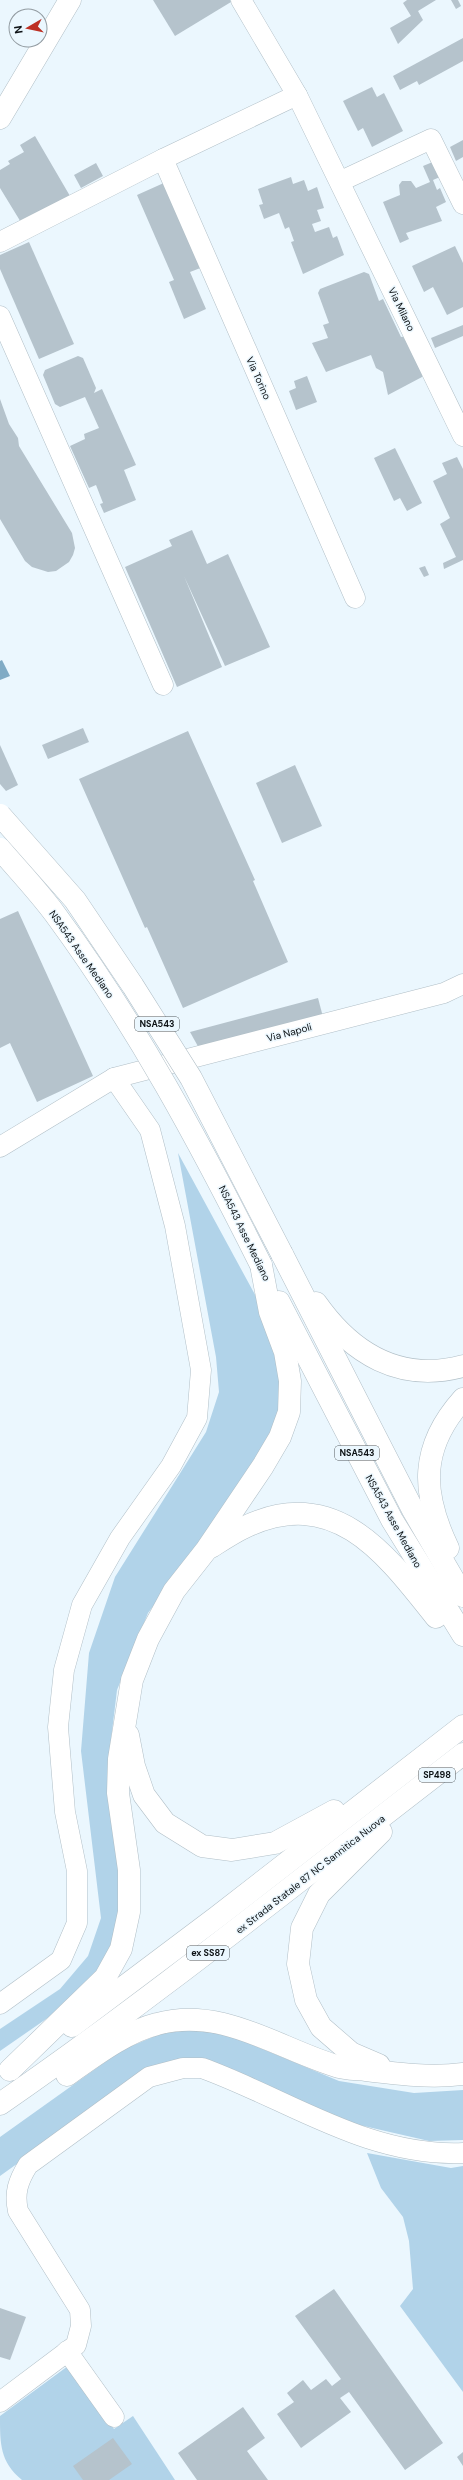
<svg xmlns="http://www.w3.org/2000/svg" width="463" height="2480" font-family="'DM Sans',sans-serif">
<rect width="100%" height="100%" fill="#ebf7fe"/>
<g fill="#b1d3e9">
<path d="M 178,1153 L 266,1315 L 281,1367 L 283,1408 L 266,1457 L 148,1613 L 117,1690 L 108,1765 L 120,1869 L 122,1925 L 107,1961 L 75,1999 L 0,2051 L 0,2029 L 60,1989 L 88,1956 L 101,1918 L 81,1751 L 89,1653 L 115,1577 L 206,1432 L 219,1392 L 216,1357 Z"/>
<path d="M 196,2029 L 236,2038 L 339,2081 L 414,2093 L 463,2090 L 463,2140 L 429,2141 L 342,2121 L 309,2109 L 235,2070 L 197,2061 L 53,2138 L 0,2176 L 0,2137 L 122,2050 L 160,2034 Z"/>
<path d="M 367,2153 L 451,2168 L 463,2166 L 463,2392 L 400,2306 L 413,2289 L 409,2241 L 403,2217 L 381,2188 Z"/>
<path d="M 68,2366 L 114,2429 L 133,2416 L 175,2480 L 22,2480 C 0,2462 0,2444 0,2416 Z"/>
</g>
<path fill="#80abc5" d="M 2,660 L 10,676 L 0,680 L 0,661 Z"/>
<g fill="#b5c3cc">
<path d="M 153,0 L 230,0 L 231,2 L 175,36 Z"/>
<path d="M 407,0 L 436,0 L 418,11 L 423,20 L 398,44 L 390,28 L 411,16 L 403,3 Z"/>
<path d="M 451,0 L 458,0 L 461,6 L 456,9 Z"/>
<path d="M 463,38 L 463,61 L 419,85 L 417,81 L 400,90 L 393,76 Z"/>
<path d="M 372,87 L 377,97 L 384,93 L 403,131 L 372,147 L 363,128 L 358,131 L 343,101 Z"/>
<path d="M 35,136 L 70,196 L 22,224 L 0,188 L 0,170 L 10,164 L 8,161 L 24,152 L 20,145 Z"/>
<path d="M 463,140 L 463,157 L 456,161 L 450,147 Z"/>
<path d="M 440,159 L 447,174 L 433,180 L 437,190 L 440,188 L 446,202 L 436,207 L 442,221 L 406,233 L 409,239 L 400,243 L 383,202 L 400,195 L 399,185 L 402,181 L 411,181 L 416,188 L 430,182 L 423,166 Z"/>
<path d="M 96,163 L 103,176 L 81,188 L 74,175 Z"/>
<path d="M 291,177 L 293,184 L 304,180 L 308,191 L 317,187 L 324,208 L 317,210 L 321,221 L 312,224 L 315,232 L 329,227 L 333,238 L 337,236 L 344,255 L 303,274 L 291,242 L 294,241 L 289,227 L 285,229 L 279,213 L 264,219 L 259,205 L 263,204 L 258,189 Z"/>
<path d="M 166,182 L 203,267 L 190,272 L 206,309 L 184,319 L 169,282 L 174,280 L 137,195 Z"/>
<path d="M 29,242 L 74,344 L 39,359 L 0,269 L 0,255 Z"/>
<path d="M 455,246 L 463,263 L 463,307 L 447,315 L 433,287 L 424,292 L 412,266 Z"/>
<path d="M 364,272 L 369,274 L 379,301 L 383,299 L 401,337 L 407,336 L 424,372 L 422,377 L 388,395 L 383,372 L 376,368 L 371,355 L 326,372 L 312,343 L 328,338 L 323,325 L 329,323 L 318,293 L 320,289 Z"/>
<path d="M 463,325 L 463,336 L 435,348 L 431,338 Z"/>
<path d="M 78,356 L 83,358 L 96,388 L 94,393 L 102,389 L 136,465 L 124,470 L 136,500 L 104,513 L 100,504 L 103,503 L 96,485 L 89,488 L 70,446 L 85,439 L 84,434 L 99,428 L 85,397 L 60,407 L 55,404 L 43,375 L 45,370 Z"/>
<path d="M 307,376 L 317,402 L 296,410 L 289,391 L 296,388 L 294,381 Z"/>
<path d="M 0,399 L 9,424 L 18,438 L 19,446 L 72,533 L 75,548 L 73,555 L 69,562 L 56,571 L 48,572 L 32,567 L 25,561 L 0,519 Z"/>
<path d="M 395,448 L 422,503 L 407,511 L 400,498 L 394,501 L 374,458 Z"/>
<path d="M 457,457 L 463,469 L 463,560 L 444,569 L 443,563 L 456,557 L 440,524 L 450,518 L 433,481 L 447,474 L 442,463 Z"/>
<path d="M 192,530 L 207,564 L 228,554 L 270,647 L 225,666 L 184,576 L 222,667 L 177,687 L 125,567 L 172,546 L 169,540 Z"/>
<path d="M 425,566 L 429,575 L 424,577 L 419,568 Z"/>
<path d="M 83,728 L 89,742 L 48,759 L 42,745 Z"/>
<path d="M 188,731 L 255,880 L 253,881 L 288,962 L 183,1008 L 147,927 L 145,928 L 79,779 Z"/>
<path d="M 0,745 L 18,785 L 6,791 L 0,784 Z"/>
<path d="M 295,765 L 322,826 L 282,843 L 256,783 Z"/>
<path d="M 18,911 L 93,1076 L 37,1102 L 10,1043 L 0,1048 L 0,919 Z"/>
<path d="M 318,998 L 323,1017 L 200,1050 L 190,1032 Z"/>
<path d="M 334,2289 L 443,2443 L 405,2470 L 349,2392 L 340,2398 L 351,2412 L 301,2448 L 277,2414 L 294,2402 L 287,2393 L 303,2380 L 311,2390 L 326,2379 L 332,2386 L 341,2379 L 295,2316 Z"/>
<path d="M 0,2308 L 26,2317 L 10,2360 L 0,2357 Z"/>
<path d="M 243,2407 L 265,2438 L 247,2451 L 268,2480 L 197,2480 L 178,2453 Z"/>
<path d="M 113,2438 L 132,2464 L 109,2480 L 83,2480 L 73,2466 Z"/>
<path d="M 463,2452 L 463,2466 L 457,2457 Z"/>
</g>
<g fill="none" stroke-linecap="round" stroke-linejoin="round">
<g stroke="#b1bfc7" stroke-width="21">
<g id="minor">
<path d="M 241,0 L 297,95 L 463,436"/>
<path d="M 163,159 L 355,598"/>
<path d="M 341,181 L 431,139 L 463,204"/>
<path d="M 0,242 L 163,159 L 297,95"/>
<path d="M 0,316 L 163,685"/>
<path d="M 0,1147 L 114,1078 L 444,993 L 463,984"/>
<path d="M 0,2004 L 61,1960 L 77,1923 L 77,1871 L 65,1812 L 58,1727 L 64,1670 L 82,1605 L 120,1538 L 171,1466 L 197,1418 L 201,1370 L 175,1226 L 150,1130 L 114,1078"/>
<path d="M 67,2351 L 114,2417"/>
<path d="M 0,2402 L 76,2345 L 81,2326 L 80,2310 L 18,2211 C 14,2193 18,2181 28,2165 L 149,2077 L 183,2068 L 202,2068 C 288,2099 367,2157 463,2153"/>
</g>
</g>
<g stroke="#b1bfc7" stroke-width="23">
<path id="tertiary" d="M 0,118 L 70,0"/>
</g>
<g stroke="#b1bfc7" stroke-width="23">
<g id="trunk">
<path d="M 282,1254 L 413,1510 L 463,1596"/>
<path d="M 279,1302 L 392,1520 L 463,1635"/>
<path d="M 316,1303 C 352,1354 400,1383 463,1366"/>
<path d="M 211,1547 C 222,1540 234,1532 245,1527 C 335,1484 386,1554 436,1617"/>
<path d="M 448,1548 C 421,1492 420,1447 463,1399"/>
<path d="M 128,1735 L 134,1766 L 144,1795 L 165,1823 L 202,1846 L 232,1850 L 275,1843 L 334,1811"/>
<path d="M 72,2026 L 217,1917 L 463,1726"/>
<path d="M 379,2065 L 351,2053 L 321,2027 L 306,2000 L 298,1964 L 302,1928 L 319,1894 L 381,1832"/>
<path d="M 10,2070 L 105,1978 L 121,1949 L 129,1912 L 129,1870 L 118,1793 L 119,1759 L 132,1680 L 148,1639 L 174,1591 L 207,1549 L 263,1466 L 280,1437 L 289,1412 L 290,1381 L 285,1352 L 270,1312 L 261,1265"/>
<path d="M 67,2075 C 94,2056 125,2032 157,2024 C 221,2006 277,2048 336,2066 C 345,2069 357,2069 366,2070 C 398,2074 431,2078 463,2074"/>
<path d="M 0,2104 C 159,1994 309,1872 463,1754"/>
</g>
</g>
<use href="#minor" stroke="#fff" stroke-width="20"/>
<use href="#tertiary" stroke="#fff" stroke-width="22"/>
<use href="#trunk" stroke="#fff" stroke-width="22"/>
<g stroke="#b1bfc7" stroke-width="23" stroke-linecap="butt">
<g id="trunk-bridge">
<path d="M 0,815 L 75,900 L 133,986 L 191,1078 L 282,1254"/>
<path d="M 0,849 C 18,870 38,891 55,914 C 136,1024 200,1143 261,1265"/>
</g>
</g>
<use href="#trunk-bridge" stroke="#fff" stroke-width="22"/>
</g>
<g text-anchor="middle" stroke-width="3" stroke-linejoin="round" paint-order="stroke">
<g fill="#ebf7fe" stroke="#50575b" stroke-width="1">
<rect x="135" y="1017" width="44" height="14" rx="3"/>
<rect x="335" y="1446" width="44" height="14" rx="3"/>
<rect x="419" y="1768" width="36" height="14" rx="3"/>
<rect x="187" y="1946" width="42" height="14" rx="3"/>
</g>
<g font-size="9" font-weight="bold" fill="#0d1215">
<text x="157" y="1027">NSA543</text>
<text x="357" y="1456">NSA543</text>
<text x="437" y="1778">SP498</text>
<text x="208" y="1956">ex SS87</text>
</g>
<g font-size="10" fill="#0d1215" stroke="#ebf7fe">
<text transform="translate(402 309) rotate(64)" y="4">Via Milano</text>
<text transform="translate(259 378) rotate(66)" y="4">Via Torino</text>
<text transform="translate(82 954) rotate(55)" y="4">NSA543 Asse Mediano</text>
<text transform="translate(289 1032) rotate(-15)" y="4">Via Napoli</text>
<text transform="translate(245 1233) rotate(64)" y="4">NSA543 Asse Mediano</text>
<text transform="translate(394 1521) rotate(61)" y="4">NSA543 Asse Mediano</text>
<text transform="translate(310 1874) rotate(-38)" y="4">ex Strada Statale 87 NC Sannitica Nuova</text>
</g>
</g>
<g transform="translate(28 28) rotate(261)"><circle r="19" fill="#ebf7fe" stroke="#929ba1"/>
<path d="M0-3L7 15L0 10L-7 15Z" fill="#bd3024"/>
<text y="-6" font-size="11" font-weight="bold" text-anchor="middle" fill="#0d1215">N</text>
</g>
</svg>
